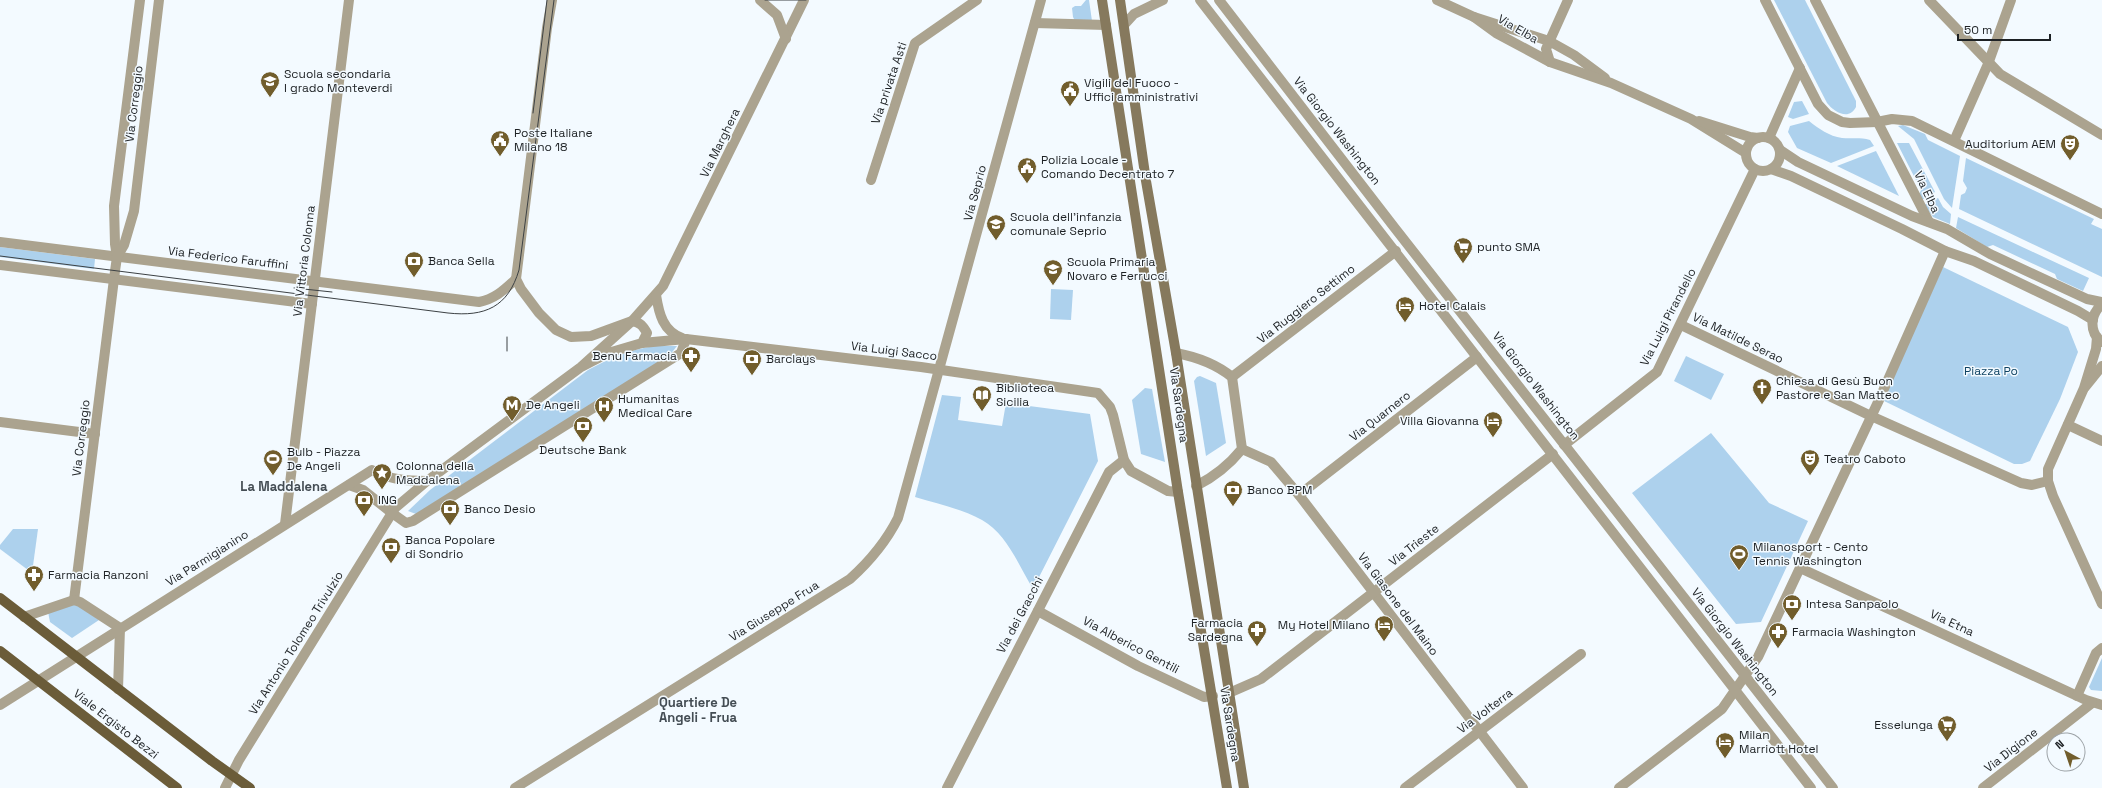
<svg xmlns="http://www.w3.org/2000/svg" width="2102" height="788" font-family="'Space Grotesk',sans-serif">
<rect width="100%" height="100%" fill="#f3faff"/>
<g fill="#add1ed">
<path d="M 1086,0 L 1089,0 L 1092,21 L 1075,21 L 1073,17 L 1072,8 L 1075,6 L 1081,6 Z"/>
<path d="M 1774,0 L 1805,0 L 1856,101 L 1856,107 C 1849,121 1834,112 1827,103 Z"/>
<path d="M 1802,101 L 1809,114 L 1793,119 L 1788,117 L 1794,102 Z"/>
<path d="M 1809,121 C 1819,129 1829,136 1842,138 C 1852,139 1860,137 1870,140 L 1874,146 L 1831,163 L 1797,148 L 1788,132 L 1790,126 Z"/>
<path d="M 1903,125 L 1925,134 L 1928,140 L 1960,156 L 1952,208 L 1944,199 L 1914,139 L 1898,126 Z"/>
<path d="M 1897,143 L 1909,143 L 1935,192 L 1922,200 L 1919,195 L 1921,190 Z"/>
<path d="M 1876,151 L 1899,196 L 1837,166 Z"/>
<path d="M 1966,158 L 2094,219 L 2091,224 L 2102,229 L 2102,277 L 1959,209 L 1961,195 L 1965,193 L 1967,188 L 1963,181 Z"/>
<path d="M 1938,198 L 1943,207 L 1951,214 L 1950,224 L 1933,217 L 1924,205 Z"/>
<path d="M 1958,217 L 2089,278 L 2083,291 L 2057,279 L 2055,274 L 1993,245 L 1987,247 L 1956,228 Z"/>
<path d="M 0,247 L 95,259 L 94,269 L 0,257 Z"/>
<path d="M 1943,267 L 2068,327 L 2078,352 L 2060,399 L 2030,461 L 2022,464 L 2014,464 L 1882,400 Z"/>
<path d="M 1051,289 L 1073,290 L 1071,320 L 1050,319 Z"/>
<path d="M 654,346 L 677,346 L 669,356 L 416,514 L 408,511 L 430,490 L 588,370 C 610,358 629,350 654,346 Z"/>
<path d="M 1686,356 L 1724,374 L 1711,400 L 1674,381 Z"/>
<path d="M 1200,376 L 1216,383 L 1226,443 L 1206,456 L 1194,381 L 1197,377 Z"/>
<path d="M 1145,388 L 1152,389 L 1165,462 L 1141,454 L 1132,400 Z"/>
<path d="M 942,395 L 961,397 L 958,420 L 1002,426 L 1006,403 L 1090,414 L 1098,461 L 1033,589 C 1019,566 1007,534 982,520 C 962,509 938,504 915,497 Z"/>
<path d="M 1711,433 L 1769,503 L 1808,521 L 1761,622 L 1736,624 L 1632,493 Z"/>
<path d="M 13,529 L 38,529 L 32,573 L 0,549 L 0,545 Z"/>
<path d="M 70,604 L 79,606 L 99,620 L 72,638 L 50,622 L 48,612 Z"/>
<path d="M 2102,658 L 2102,691 L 2091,690 L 2089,687 Z"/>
</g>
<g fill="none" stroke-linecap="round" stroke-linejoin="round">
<g stroke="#aba38f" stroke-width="10">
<path d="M 552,0 L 547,28 L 516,279 L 521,289 L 539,313 L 556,330 L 571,337 L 591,336 L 632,321 L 663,286 L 804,0"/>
<path d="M 760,0 L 777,15 L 786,39"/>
<path d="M 1437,0 L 1474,17 L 1549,41 L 1574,55 L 1605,78"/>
<path d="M 1765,0 L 1818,104 L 1828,115 L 1842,122 L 1850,123 L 1877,122 L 1892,119 L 1912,121 L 2102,214"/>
<path d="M 1815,0 L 1929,222"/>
<path d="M 1929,0 L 2000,74 L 2102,135"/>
<path d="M 1474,17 L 1496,33 L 1550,62 L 1611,83 L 1691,119 L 1746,153"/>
<path d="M 1035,23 L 1106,25"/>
<path d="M 1124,25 L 1134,14 L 1163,0"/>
<path d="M 1550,62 L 1546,49 L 1568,0"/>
<path d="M 1699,121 L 1750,137 L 1758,138"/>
<circle cx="1763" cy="154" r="17"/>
<path d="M 1769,138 L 1800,68"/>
<path d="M 1954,141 L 1988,64 L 2011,0"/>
<path d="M 1780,150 L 1798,162 L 1912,216 L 1947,229 L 1990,254 L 2087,299 L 2102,302"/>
<path d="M 1771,169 L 1791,176 L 1902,229 L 1945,251 L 1974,261 L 2078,311 L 2093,320"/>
<path d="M 871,180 L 915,43 L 977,0"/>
<path d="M 0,242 L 479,302 C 495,299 504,290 516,279"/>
<path d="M 117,257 L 115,244 L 114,206 L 140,0"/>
<path d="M 0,265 L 312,304"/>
<path d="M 656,295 C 659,314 663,331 682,338"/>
<path d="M 1681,325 L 1871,416 L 2021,483 L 2032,485 L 2048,481"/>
<path d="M 2097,337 L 2096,349 L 2084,388 L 2048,469 L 2048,481 L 2053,496 L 2102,604"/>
<path d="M 2101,342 C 2089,331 2090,315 2102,304"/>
<path d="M 642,343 L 686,339 L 921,367 L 1098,393 L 1110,407 L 1113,415 L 1124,460 L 1131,471 L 1168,491 L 1178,492"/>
<path d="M 1176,353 C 1197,357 1216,364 1232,377 L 1242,449 C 1229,465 1214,477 1196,486"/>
<path d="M 1232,377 L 1396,251"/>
<path d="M 2085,387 L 2102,366"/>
<path d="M 0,422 L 95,434"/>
<path d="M 2068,425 L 2102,441"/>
<path d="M 1564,445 L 1657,372 L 1755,169"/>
<path d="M 1242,449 L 1271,462 L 1299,495 L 1523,788"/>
<path d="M 1299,495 L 1477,357"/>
<path d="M 392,513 L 406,523 L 413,521 L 681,353 L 686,339"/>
<path d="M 285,524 L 349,0"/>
<path d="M 1800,568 L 2086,700 L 2102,705"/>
<path d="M 74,600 L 115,271 L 117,257 L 124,245 L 134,211 L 159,0"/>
<path d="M 1038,611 L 1138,666 L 1204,697 L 1213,696"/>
<path d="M 24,617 L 74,600 L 80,602 L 120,628 L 118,689"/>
<path d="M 1229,693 L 1261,679 L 1553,454"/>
<path d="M 2077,696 L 2096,653 L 2102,648"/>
<path d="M 515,788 L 850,579 C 870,561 886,542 898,518 L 1041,0"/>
<path d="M 947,788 L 1109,472 L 1124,460"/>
<path d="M 1405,788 L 1581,654"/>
<path d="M 1619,788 L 1722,709 L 1758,657 L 1879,400 L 1945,251"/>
<path d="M 1983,788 L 2092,703"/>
</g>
<g stroke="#aba38f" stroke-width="10">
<path d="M 1200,0 L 1811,788"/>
<path d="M 1219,0 L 1394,227 L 1833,788"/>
<path d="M 349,485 L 363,490 L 392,513"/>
<path d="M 0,705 L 372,470 C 390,480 407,481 427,481"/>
<path d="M 225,788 L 239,760 L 395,508 L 427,481 L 581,367 L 632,321 C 640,322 643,326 647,333 L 642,343 L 608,353 L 581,367"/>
</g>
<g stroke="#86795d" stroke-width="10">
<path d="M 1102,0 L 1178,492 L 1227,788"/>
<path d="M 1120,0 L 1146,181 L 1176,353 L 1244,788"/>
</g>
<g stroke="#6b5c39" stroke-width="10">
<path d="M 0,598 L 212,761 L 250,788"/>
<path d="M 0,651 L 177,788"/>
</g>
<g stroke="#3c4144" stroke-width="1">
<path d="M 765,0 L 806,0"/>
<path d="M 533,113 L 547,0"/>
<path d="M 0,256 L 448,313 C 485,317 508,307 519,270 L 554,0"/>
<path d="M 294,288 L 332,292"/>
<path d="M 507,337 L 507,351"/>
</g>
</g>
<defs>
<g id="school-pin" transform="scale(1)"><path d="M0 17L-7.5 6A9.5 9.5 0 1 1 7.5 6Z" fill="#715d2c" stroke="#f3faff"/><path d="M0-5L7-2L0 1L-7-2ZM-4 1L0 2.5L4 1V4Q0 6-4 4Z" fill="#fff"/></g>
<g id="civic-pin" transform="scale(1)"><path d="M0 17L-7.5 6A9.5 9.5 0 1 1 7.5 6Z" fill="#715d2c" stroke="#f3faff"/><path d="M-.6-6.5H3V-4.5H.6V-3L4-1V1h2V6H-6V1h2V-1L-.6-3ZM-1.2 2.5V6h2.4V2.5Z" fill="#fff"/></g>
<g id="theatre-pin" transform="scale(1)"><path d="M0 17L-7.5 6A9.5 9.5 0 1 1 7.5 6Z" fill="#715d2c" stroke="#f3faff"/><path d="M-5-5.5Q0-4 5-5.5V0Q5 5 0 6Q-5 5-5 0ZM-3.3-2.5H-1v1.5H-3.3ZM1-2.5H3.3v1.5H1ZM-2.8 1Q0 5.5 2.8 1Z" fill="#fff"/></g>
<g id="supermarket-pin" transform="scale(1)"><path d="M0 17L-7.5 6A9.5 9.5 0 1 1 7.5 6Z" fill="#715d2c" stroke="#f3faff"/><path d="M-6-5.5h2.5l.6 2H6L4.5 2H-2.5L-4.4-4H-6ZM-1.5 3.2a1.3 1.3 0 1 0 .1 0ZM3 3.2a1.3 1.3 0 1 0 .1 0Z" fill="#fff"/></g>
<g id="bank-pin" transform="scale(1)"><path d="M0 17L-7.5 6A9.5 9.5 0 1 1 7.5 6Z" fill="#715d2c" stroke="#f3faff"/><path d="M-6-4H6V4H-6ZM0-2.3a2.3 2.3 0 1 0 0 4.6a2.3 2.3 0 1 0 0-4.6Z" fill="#fff"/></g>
<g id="hotel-pin" transform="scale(1)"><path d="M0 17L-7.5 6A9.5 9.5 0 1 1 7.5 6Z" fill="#715d2c" stroke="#f3faff"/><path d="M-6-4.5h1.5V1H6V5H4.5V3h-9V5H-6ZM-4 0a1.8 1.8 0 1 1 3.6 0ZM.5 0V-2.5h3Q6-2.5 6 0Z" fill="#fff"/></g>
<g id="pharmacy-pin" transform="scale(1)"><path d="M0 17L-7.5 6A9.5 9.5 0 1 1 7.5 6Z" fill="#715d2c" stroke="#f3faff"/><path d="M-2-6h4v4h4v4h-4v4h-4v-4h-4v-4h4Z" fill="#fff"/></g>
<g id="church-pin" transform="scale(1)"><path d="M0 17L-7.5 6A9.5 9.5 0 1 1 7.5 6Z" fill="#715d2c" stroke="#f3faff"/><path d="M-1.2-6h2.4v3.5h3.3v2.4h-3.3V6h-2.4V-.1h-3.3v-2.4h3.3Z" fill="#fff"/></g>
<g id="library-pin" transform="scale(1)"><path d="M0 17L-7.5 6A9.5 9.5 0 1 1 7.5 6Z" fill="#715d2c" stroke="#f3faff"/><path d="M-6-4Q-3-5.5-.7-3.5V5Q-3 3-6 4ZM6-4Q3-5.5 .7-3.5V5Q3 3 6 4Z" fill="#fff"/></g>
<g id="metro-pin" transform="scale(1)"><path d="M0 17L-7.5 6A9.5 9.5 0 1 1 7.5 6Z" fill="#715d2c" stroke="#f3faff"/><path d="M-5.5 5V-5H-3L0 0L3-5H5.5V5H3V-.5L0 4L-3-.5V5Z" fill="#fff"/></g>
<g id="hospital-pin" transform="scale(1)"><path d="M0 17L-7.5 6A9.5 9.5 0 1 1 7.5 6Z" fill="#715d2c" stroke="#f3faff"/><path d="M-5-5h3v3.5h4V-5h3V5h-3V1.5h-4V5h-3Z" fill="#fff"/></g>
<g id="stadium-pin" transform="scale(1)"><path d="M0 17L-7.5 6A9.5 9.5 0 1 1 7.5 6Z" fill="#715d2c" stroke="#f3faff"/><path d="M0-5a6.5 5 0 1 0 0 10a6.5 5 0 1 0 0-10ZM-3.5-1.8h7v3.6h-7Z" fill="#fff"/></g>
<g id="sight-pin" transform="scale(1)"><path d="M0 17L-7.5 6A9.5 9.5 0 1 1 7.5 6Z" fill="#715d2c" stroke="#f3faff"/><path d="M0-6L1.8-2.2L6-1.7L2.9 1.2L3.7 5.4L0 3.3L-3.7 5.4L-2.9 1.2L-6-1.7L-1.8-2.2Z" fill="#fff"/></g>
</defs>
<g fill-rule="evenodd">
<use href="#school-pin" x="270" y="81"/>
<use href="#civic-pin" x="1070" y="90"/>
<use href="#civic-pin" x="500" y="140"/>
<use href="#theatre-pin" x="2070" y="144"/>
<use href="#civic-pin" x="1027" y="167"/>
<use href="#school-pin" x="996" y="224"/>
<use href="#supermarket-pin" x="1463" y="247"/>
<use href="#bank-pin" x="414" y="261"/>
<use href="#school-pin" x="1053" y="269"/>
<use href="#hotel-pin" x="1405" y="306"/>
<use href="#pharmacy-pin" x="691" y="356"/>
<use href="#bank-pin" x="752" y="359"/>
<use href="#church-pin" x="1762" y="388"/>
<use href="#library-pin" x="982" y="395"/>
<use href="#metro-pin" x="512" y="405"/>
<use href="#hospital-pin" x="604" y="406"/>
<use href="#hotel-pin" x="1493" y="421"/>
<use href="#bank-pin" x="583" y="426"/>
<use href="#stadium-pin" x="273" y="459"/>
<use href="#theatre-pin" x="1810" y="459"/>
<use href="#sight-pin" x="382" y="473"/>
<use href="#bank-pin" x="1233" y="490"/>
<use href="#bank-pin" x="364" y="500"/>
<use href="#bank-pin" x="450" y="509"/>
<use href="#bank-pin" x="391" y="547"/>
<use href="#stadium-pin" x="1739" y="554"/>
<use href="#pharmacy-pin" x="34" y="575"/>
<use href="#bank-pin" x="1792" y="604"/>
<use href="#hotel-pin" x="1384" y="625"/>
<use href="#pharmacy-pin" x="1257" y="630"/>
<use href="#pharmacy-pin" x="1778" y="632"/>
<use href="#supermarket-pin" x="1947" y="725"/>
<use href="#hotel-pin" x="1725" y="742"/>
</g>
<g text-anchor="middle" stroke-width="3" stroke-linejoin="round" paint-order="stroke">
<g font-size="12" fill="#1d2124" stroke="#f3faff">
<text transform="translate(1518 29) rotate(30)" y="4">Via Elba</text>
<text transform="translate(889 83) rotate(-71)" y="4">Via privata Asti</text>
<text transform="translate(134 104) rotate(-83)" y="4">Via Correggio</text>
<text transform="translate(1337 131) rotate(52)" y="4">Via Giorgio Washington</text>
<text transform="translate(720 143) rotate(-64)" y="4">Via Marghera</text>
<text transform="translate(1927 192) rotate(65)" y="4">Via Elba</text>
<text transform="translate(975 193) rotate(-75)" y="4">Via Seprio</text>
<text transform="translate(228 258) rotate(7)" y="4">Via Federico Faruffini</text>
<text transform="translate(304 261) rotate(-83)" y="4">Via Vittoria Colonna</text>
<text transform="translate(1306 304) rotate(-38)" y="4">Via Ruggiero Settimo</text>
<text transform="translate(1668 317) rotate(-63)" y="4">Via Luigi Pirandello</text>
<text transform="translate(1738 338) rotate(26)" y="4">Via Matilde Serao</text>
<text transform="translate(894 351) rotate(7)" y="4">Via Luigi Sacco</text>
<text transform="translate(1536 386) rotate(52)" y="4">Via Giorgio Washington</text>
<text transform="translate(1179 405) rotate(82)" y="4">Via Sardegna</text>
<text transform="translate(1380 416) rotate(-38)" y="4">Via Quarnero</text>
<text transform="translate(81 438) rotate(-83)" y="4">Via Correggio</text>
<text transform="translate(1414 545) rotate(-38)" y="4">Via Trieste</text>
<text transform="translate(207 558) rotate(-32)" y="4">Via Parmigianino</text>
<text transform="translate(1398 604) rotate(53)" y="4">Via Giasone del Maino</text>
<text transform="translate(774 611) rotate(-32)" y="4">Via Giuseppe Frua</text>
<text transform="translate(1020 615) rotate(-62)" y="4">Via dei Gracchi</text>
<text transform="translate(1952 623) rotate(25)" y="4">Via Etna</text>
<text transform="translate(1735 642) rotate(52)" y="4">Via Giorgio Washington</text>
<text transform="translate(296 643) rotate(-58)" y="4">Via Antonio Tolomeo Trivulzio</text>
<text transform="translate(1131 645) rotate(28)" y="4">Via Alberico Gentili</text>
<text transform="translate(1485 711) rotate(-37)" y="4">Via Volterra</text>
<text transform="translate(116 724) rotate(38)" y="4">Viale Ergisto Bezzi</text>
<text transform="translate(1230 724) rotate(81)" y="4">Via Sardegna</text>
<text transform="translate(2011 750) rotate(-38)" y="4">Via Digione</text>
</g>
<g font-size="12" fill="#1d2124" stroke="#f3faff" text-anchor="start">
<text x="284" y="78">Scuola secondaria<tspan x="284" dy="14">I grado Monteverdi</tspan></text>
<text x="1084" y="87">Vigili del Fuoco -<tspan x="1084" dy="14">Uffici amministrativi</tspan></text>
<text x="514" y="137">Poste Italiane<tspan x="514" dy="14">Milano 18</tspan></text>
<text x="2056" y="148" text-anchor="end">Auditorium AEM</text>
<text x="1041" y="164">Polizia Locale -<tspan x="1041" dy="14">Comando Decentrato 7</tspan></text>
<text x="1010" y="221">Scuola dell'infanzia<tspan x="1010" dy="14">comunale Seprio</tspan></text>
<text x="1477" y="251">punto SMA</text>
<text x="428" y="265">Banca Sella</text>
<text x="1067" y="266">Scuola Primaria<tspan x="1067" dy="14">Novaro e Ferrucci</tspan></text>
<text x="1419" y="310">Hotel Calais</text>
<text x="677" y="360" text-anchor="end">Benu Farmacia</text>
<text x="766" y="363">Barclays</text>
<text x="1776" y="385">Chiesa di Gesù Buon<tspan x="1776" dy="14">Pastore e San Matteo</tspan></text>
<text x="996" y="392">Biblioteca<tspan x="996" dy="14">Sicilia</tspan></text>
<text x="618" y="403">Humanitas<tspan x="618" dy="14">Medical Care</tspan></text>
<text x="526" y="409">De Angeli</text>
<text x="1479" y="425" text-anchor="end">Villa Giovanna</text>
<text x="583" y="454" text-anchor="middle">Deutsche Bank</text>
<text x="287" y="456">Bulb - Piazza<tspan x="287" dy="14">De Angeli</tspan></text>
<text x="1824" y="463">Teatro Caboto</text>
<text x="396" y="470">Colonna della<tspan x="396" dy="14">Maddalena</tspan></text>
<text x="1247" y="494">Banco BPM</text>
<text x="378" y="504">ING</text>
<text x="464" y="513">Banco Desio</text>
<text x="405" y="544">Banca Popolare<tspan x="405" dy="14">di Sondrio</tspan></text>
<text x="1753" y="551">Milanosport - Cento<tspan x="1753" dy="14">Tennis Washington</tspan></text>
<text x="48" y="579">Farmacia Ranzoni</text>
<text x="1806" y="608">Intesa Sanpaolo</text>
<text x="1243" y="627" text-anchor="end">Farmacia<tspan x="1243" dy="14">Sardegna</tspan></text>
<text x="1370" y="629" text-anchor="end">My Hotel Milano</text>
<text x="1792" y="636">Farmacia Washington</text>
<text x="1933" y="729" text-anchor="end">Esselunga</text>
<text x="1739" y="739">Milan<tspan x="1739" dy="14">Marriott Hotel</tspan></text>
</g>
<g font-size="12" fill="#0f4363" stroke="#f3faff">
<text x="1991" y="375">Piazza Po</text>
</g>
<g font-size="13" font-weight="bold" fill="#444d54" stroke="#f3faff">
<text x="284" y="491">La Maddalena</text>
<text x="698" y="707">Quartiere De<tspan x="698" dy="15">Angeli - Frua</tspan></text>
</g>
</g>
<g transform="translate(2066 752) rotate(320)"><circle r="19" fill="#f3faff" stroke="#9da3a7"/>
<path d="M0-3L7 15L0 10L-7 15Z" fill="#715d2c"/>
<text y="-6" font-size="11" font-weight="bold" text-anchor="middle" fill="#1d2124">N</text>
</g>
<path d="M1958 34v6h92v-6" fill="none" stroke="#1d2124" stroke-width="2"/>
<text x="1964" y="34" font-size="12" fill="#1d2124" stroke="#f3faff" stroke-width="3" paint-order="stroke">50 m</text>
</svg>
